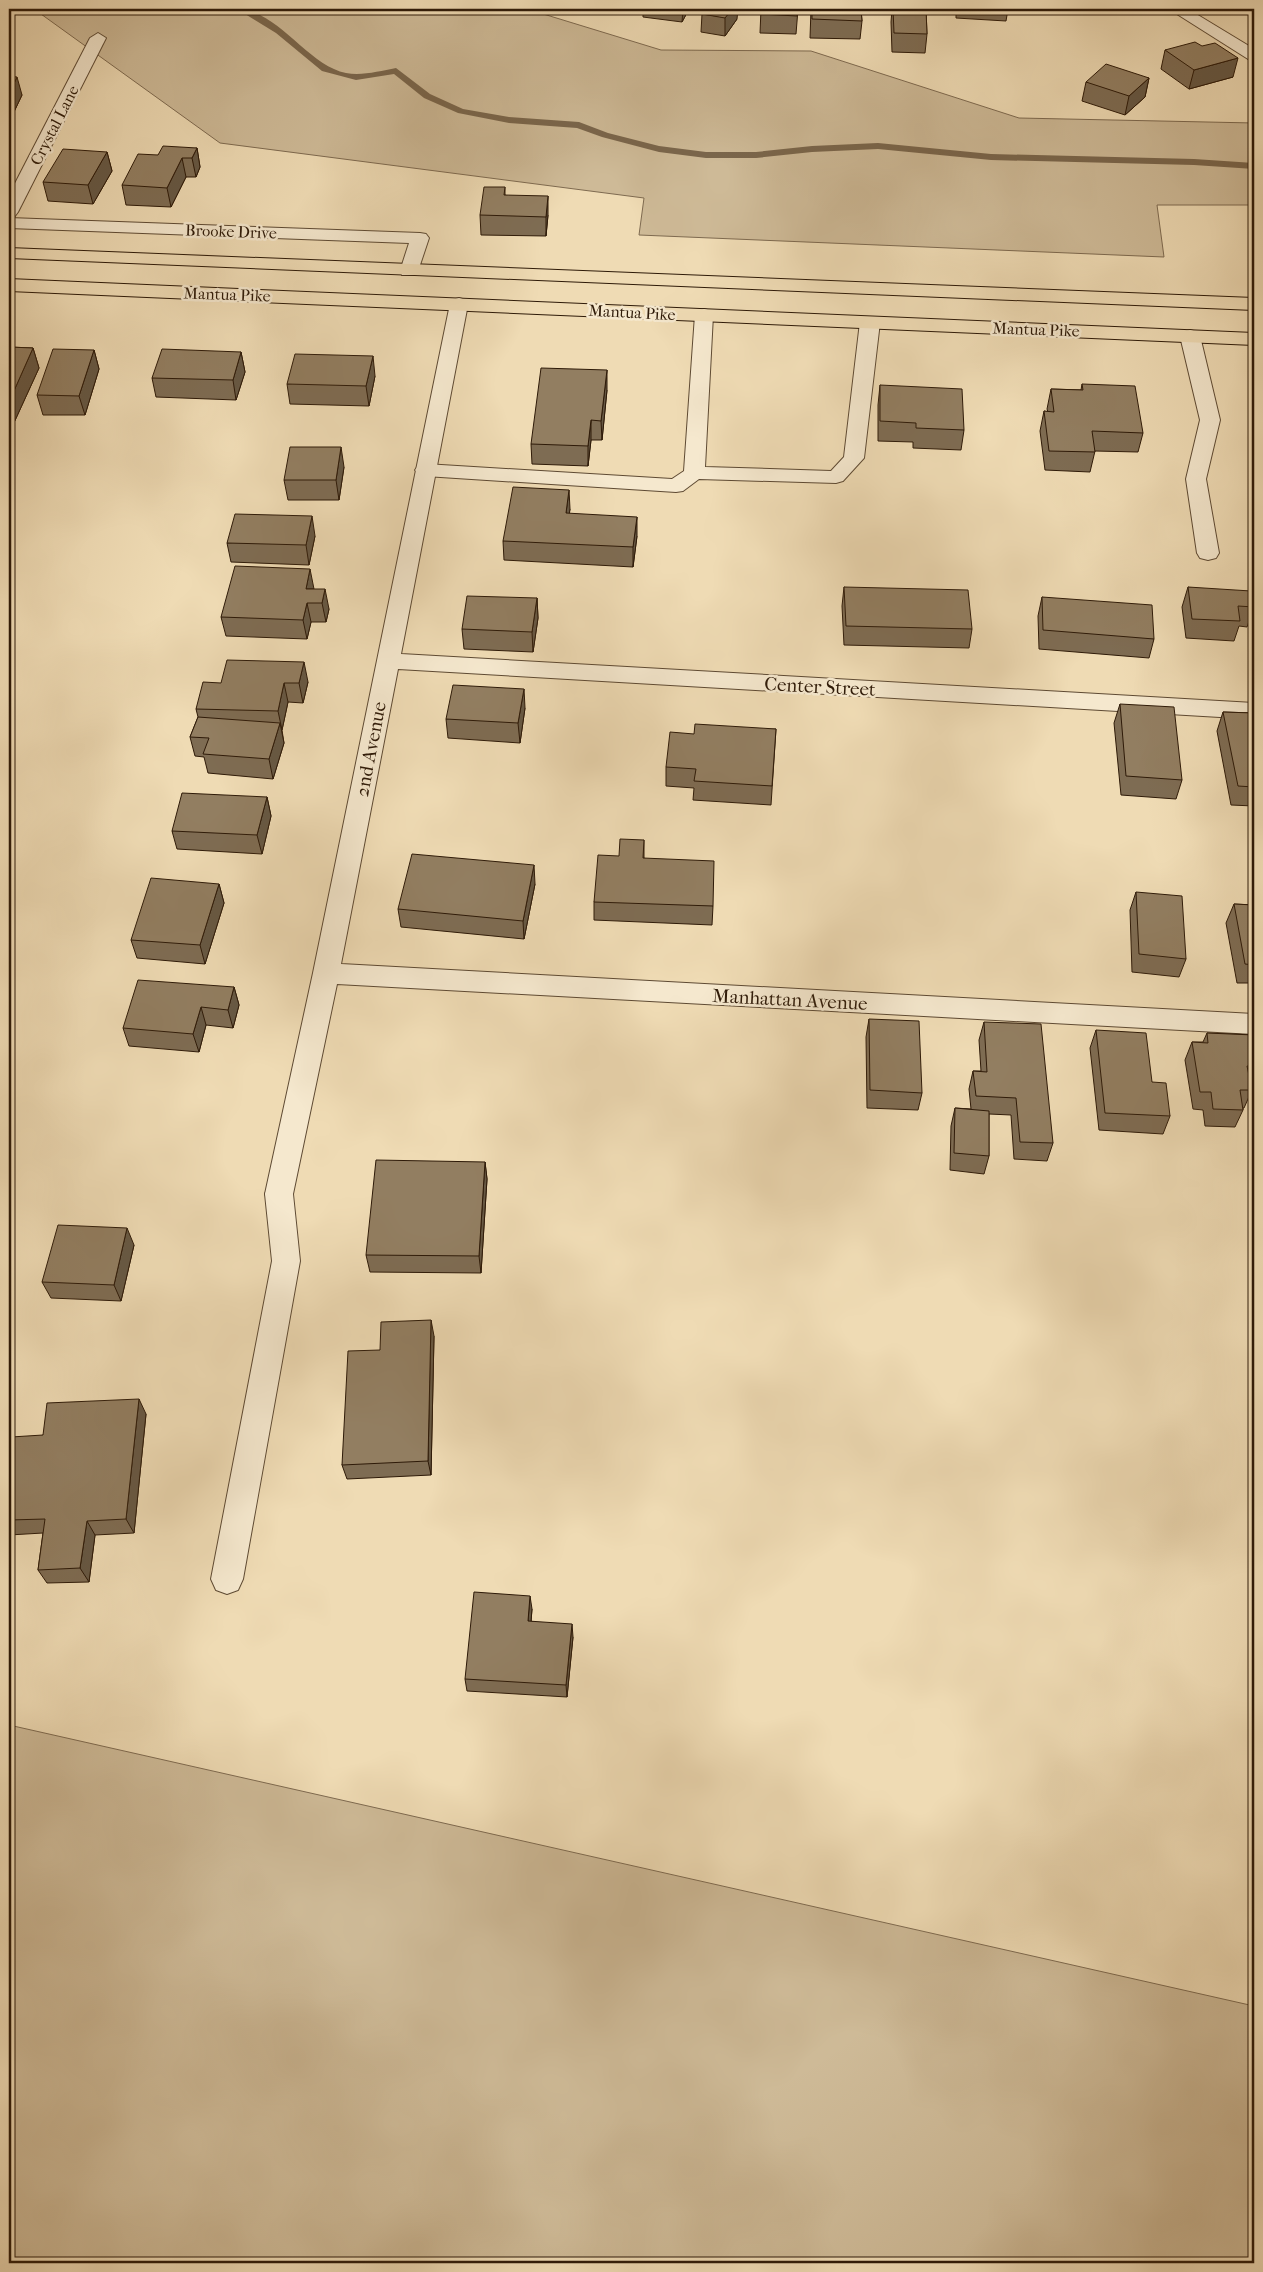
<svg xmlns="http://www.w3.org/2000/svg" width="1263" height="2272" font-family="'IM FELL French Canon',serif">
<rect width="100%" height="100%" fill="#efdbb4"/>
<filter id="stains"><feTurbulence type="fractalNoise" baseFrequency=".004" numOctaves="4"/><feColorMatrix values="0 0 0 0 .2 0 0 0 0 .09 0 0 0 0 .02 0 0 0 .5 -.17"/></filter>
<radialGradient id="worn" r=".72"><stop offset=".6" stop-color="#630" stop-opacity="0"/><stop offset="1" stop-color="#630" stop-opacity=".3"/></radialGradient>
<g fill="#ceba97" stroke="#7e6a50">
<path d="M 34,9 L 527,9 L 661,50 L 811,51 L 1019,118 L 1254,123 L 1254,205 L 1157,205 L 1164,257 L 639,235 L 644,198 L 220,143 Z"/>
<path d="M 9,1725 L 1254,2006 L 1254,2263 L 9,2263 Z"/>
</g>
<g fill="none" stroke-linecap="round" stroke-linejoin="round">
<path fill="#7a664c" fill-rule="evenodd" d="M 237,9 C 277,9 308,66 346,73 C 362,76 380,71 396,68 L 430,94 L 463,109 L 509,117 L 579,122 L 608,133 L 659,146 L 706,152 L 756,152 L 812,146 L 878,143 L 991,154 L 1194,159 L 1254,163 L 1254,169 L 1194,165 L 991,160 L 878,149 L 812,152 L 756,158 L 706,158 L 659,152 L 602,137 L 577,128 L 509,123 L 458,113 L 424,98 L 394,74 L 356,80 L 322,71 L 276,33 Z"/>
<g stroke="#5e4a33" stroke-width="2">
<g id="service">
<path d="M 704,309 L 711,311 L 713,315 L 705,467 L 831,471 L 844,457 L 860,322 L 863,318 L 877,318 L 880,322 L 864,458 L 843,481 L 836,483 L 699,479 L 683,491 L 676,492 L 425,476 L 418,474 L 415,470 L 418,466 L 425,464 L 672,479 L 684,471 L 695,315 L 697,311 Z"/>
<path d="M 1190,330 L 1197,332 L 1200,336 L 1220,420 L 1206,479 L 1219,553 L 1216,558 L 1208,560 L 1200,558 L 1197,553 L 1186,479 L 1200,420 L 1180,336 L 1183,332 Z"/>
<path d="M 279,1182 L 289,1186 L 293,1194 L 300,1261 L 243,1579 L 238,1590 L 227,1594 L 216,1590 L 211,1579 L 272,1261 L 265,1194 L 269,1186 Z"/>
</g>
</g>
<g stroke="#5e4a33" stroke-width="2">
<g id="minor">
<path d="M 1169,9 L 1188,9 L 1254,49 L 1254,61 L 1248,59 Z"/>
<path d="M 98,33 L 106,38 L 18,212 L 15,216 L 9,217 L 9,195 L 90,38 Z"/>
<path d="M 9,218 L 420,233 L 426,234 L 429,238 L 418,271 L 416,275 L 402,275 L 400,271 L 409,243 L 9,228 Z"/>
<path d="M 459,298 L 466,300 L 468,304 L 401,654 L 1254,703 L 1254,719 L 398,669 L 341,964 L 1254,1014 L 1254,1034 L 337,984 L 293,1194 L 289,1202 L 279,1206 L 269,1202 L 265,1194 L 313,973 L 450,304 L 452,300 Z"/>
</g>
</g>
<g stroke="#2e1a08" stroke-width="2">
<g id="primary">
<path d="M 9,248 L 1254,298 L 1254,310 L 9,258 Z"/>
<path d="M 9,279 L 1254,333 L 1254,345 L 9,291 Z"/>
</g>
</g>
<use href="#service" fill="#f5e8ce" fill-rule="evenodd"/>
<use href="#minor" fill="#f5e8ce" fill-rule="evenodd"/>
<use href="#primary" fill="#efdbb4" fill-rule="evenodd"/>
</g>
<g fill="#7e6c53" stroke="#2e1a08">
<path d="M 643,9 L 689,9 L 682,22 L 643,17 Z"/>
<path d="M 761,9 L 798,9 L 796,34 L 760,33 Z"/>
<path d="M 811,9 L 861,9 L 862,21 L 860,39 L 810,38 Z"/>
<path d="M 892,9 L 926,9 L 927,34 L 925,53 L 892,52 L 891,22 Z"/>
<path d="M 956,9 L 1008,9 L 1006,21 L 956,18 Z"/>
<path d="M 1227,9 L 1254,9 L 1254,10 L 1231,13 Z"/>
<path d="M 702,14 L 737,19 L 725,36 L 701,32 Z"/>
<path d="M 1165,50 L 1233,77 L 1189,89 L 1161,69 Z"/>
<path d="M 9,76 L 22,95 L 12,116 L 9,116 Z"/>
<path d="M 1149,78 L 1145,97 L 1125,115 L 1082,101 L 1086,82 Z"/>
<path d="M 197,148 L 200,167 L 196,177 L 186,177 L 171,207 L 126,205 L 122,185 L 158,155 Z"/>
<path d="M 107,152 L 112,171 L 93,204 L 48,201 L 43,182 Z"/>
<path d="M 505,187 L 505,195 L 548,215 L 546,236 L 481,235 L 480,215 Z"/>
<path d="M 9,347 L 33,348 L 39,368 L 12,427 L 9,427 Z"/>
<path d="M 94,350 L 99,369 L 85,415 L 43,415 L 37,395 Z"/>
<path d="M 241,352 L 245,372 L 236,400 L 156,397 L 152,378 Z"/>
<path d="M 375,376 L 369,406 L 290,404 L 287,384 Z"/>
<path d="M 1082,384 L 1143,433 L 1138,452 L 1095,451 L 1090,472 L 1045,470 L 1040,431 L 1044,411 L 1048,412 L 1047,409 L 1051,389 L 1081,390 Z"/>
<path d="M 880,385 L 964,430 L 961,450 L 913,448 L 913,442 L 878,441 L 878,405 Z"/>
<path d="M 607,390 L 602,440 L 591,440 L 588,466 L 532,464 L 531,444 Z"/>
<path d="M 344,467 L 339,500 L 288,500 L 284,480 Z"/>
<path d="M 570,509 L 569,514 L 637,536 L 633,567 L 504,560 L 503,541 Z"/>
<path d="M 315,536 L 309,565 L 231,562 L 227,543 Z"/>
<path d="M 844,587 L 972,629 L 969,648 L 844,645 L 842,606 Z"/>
<path d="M 1188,587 L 1254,607 L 1247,627 L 1239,626 L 1234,641 L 1186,638 L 1182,607 Z"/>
<path d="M 314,589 L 329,609 L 326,622 L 311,622 L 307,639 L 226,636 L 221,617 Z"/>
<path d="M 1042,597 L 1154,639 L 1149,658 L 1039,649 L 1038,616 Z"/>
<path d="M 537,598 L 538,618 L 533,652 L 464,649 L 462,629 Z"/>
<path d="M 308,682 L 303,703 L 288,702 L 282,730 L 284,743 L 273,779 L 208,773 L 204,757 L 195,756 L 190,737 L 198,717 L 196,709 L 221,683 Z"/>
<path d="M 1120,704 L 1182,780 L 1176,799 L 1121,795 L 1114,723 Z"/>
<path d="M 525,708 L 520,743 L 448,738 L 446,719 Z"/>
<path d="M 1223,712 L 1254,713 L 1254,806 L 1231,805 L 1217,731 Z"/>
<path d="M 776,729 L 771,805 L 693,800 L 694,788 L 666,786 L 666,767 L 694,734 Z"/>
<path d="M 267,797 L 271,816 L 262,854 L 177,849 L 172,831 Z"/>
<path d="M 644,840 L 644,858 L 713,906 L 712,925 L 594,920 L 594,902 L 619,856 Z"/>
<path d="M 219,884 L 224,903 L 205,964 L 137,958 L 131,940 Z"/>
<path d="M 535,884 L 524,939 L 401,927 L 398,909 Z"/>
<path d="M 1136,892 L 1186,959 L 1179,977 L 1132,972 L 1130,910 Z"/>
<path d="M 1234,904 L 1254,905 L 1254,983 L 1237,983 L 1226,923 Z"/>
<path d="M 234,987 L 239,1005 L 233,1028 L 206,1025 L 199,1052 L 129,1046 L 123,1028 Z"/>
<path d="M 869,1019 L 922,1093 L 918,1110 L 867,1108 L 866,1037 Z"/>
<path d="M 984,1022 L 1053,1143 L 1047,1161 L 1014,1159 L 1011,1115 L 989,1114 L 989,1156 L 984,1174 L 950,1170 L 951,1126 L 955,1108 L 971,1109 L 969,1089 L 973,1071 L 981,1071 L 979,1040 Z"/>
<path d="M 1096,1030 L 1152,1082 L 1170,1116 L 1163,1134 L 1099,1130 L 1090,1048 Z"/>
<path d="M 1207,1033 L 1254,1035 L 1254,1081 L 1253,1084 L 1251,1084 L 1252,1090 L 1244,1108 L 1243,1108 L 1243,1110 L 1235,1127 L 1205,1126 L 1203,1110 L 1193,1109 L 1185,1060 L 1192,1042 L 1203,1042 Z"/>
<path d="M 485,1162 L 487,1179 L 481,1273 L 370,1272 L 366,1255 Z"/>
<path d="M 134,1245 L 121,1301 L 51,1298 L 42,1282 Z"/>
<path d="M 434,1336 L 431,1475 L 347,1479 L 342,1465 L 380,1350 Z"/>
<path d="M 146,1414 L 134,1533 L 95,1535 L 89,1582 L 47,1583 L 38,1570 L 43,1533 L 9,1535 L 9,1454 L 43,1435 Z"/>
<path d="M 532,1609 L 531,1621 L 573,1637 L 567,1697 L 467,1691 L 465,1679 Z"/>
</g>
<g fill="#665844" stroke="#2e1a08">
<path d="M 683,9 L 689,9 L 682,22 Z"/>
<path d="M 732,9 L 738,9 L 737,19 L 725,36 L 725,18 Z"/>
<path d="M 1232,9 L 1254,9 L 1254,10 L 1231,13 Z"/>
<path d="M 1238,58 L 1233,77 L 1189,89 L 1194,70 Z"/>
<path d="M 17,77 L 22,95 L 12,116 L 9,104 L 9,94 Z"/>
<path d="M 1149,78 L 1145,97 L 1125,115 L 1129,96 Z"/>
<path d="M 197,148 L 200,167 L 196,177 L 192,158 Z"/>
<path d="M 107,152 L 112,171 L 93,204 L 88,185 Z"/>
<path d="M 182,158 L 186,177 L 171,207 L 167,188 Z"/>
<path d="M 548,196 L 548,215 L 546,236 L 546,217 Z"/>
<path d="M 33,348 L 39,368 L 12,427 L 9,415 L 9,402 Z"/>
<path d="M 94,350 L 99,369 L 85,415 L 79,396 Z"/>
<path d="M 241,352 L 245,372 L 236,400 L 233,380 Z"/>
<path d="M 373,356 L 375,376 L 369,406 L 366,386 Z"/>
<path d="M 607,370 L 607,390 L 602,440 L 601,421 Z"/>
<path d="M 591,420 L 591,440 L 588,466 L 588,446 Z"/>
<path d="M 341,447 L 344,467 L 339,500 L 336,480 Z"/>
<path d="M 569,490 L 570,509 L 567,533 L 566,513 Z"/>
<path d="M 312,516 L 315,536 L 309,565 L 306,545 Z"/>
<path d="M 637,517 L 637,536 L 633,567 L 633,547 Z"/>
<path d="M 310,569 L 314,589 L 306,589 Z"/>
<path d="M 325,589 L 329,609 L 326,622 L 322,603 Z"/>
<path d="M 537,598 L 538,618 L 533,652 L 532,632 Z"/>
<path d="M 307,603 L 311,622 L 307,639 L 303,620 Z"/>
<path d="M 304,662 L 308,682 L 303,703 L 299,683 Z"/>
<path d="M 284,683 L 288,702 L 282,730 L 278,711 Z"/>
<path d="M 524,689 L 525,708 L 520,743 L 518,723 Z"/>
<path d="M 280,723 L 284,743 L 273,779 L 269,759 Z"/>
<path d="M 267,797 L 271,816 L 262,854 L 257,835 Z"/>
<path d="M 534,865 L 535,884 L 524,939 L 523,921 Z"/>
<path d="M 219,884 L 224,903 L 205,964 L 200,945 Z"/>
<path d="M 234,987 L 239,1005 L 233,1028 L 228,1010 Z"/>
<path d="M 201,1007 L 206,1025 L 199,1052 L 193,1034 Z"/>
<path d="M 485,1162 L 487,1179 L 481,1273 L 479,1256 Z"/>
<path d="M 127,1228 L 134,1245 L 121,1301 L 114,1285 Z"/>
<path d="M 431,1320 L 434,1336 L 431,1475 L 428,1461 Z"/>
<path d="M 139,1399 L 146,1414 L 134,1533 L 126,1519 Z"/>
<path d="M 87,1521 L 95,1535 L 89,1582 L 80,1568 Z"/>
<path d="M 530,1596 L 532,1609 L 530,1634 L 528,1621 Z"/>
<path d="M 572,1624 L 573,1637 L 567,1697 L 566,1685 Z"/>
</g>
<g fill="#927e61" stroke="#2e1a08">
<path d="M 705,9 L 732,9 L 725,18 L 702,14 Z"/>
<path d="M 761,9 L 798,9 L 797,16 L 761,14 Z"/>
<path d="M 812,9 L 861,9 L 862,21 L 812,19 Z"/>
<path d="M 893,9 L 926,9 L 927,34 L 894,33 Z"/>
<path d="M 1195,42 L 1202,46 L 1215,43 L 1238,58 L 1194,70 L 1165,50 Z"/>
<path d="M 1106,64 L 1149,78 L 1129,96 L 1086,82 Z"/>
<path d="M 9,76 L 17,77 L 9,94 Z"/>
<path d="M 163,146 L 197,148 L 192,158 L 182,158 L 167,188 L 122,185 L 138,154 L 158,155 Z"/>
<path d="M 63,149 L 107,152 L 88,185 L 43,182 Z"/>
<path d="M 484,187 L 505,187 L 504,195 L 548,196 L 546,217 L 480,215 Z"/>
<path d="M 9,347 L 33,348 L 9,402 Z"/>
<path d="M 53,349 L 94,350 L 79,396 L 37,395 Z"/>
<path d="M 162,349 L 241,352 L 233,380 L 152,378 Z"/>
<path d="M 295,354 L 373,356 L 366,386 L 287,384 Z"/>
<path d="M 541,368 L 607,370 L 601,421 L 591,420 L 588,446 L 531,444 Z"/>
<path d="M 1082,384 L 1135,386 L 1143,433 L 1092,431 L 1095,452 L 1049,451 L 1044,411 L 1054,412 L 1051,389 L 1083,390 Z"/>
<path d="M 880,385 L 962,389 L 964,430 L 916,428 L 916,423 L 880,421 Z"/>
<path d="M 290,447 L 341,447 L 336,480 L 284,480 Z"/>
<path d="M 513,487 L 569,490 L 566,513 L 637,517 L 633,547 L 503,541 Z"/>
<path d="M 235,514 L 312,516 L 306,545 L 227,543 Z"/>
<path d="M 235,566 L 310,569 L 306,589 L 325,589 L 322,603 L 307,603 L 303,620 L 221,617 Z"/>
<path d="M 844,587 L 968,590 L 972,629 L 846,626 Z"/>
<path d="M 1188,587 L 1251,591 L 1254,607 L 1238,606 L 1240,621 L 1192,619 Z"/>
<path d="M 467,596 L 537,598 L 532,632 L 462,629 Z"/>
<path d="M 1042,597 L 1152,605 L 1154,639 L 1043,630 Z"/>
<path d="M 227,660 L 304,662 L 299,683 L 284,683 L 278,711 L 196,709 L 203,682 L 221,683 Z"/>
<path d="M 453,685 L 524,689 L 518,723 L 446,719 Z"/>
<path d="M 1120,704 L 1174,707 L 1182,780 L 1126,776 Z"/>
<path d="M 1223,712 L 1254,713 L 1254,787 L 1238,786 Z"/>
<path d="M 198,717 L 280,723 L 269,759 L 203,754 L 209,738 L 190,737 Z"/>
<path d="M 695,724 L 776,729 L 772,786 L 694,781 L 696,769 L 666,767 L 670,732 L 694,734 Z"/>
<path d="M 182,793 L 267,797 L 257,835 L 172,831 Z"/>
<path d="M 620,839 L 644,840 L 643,858 L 714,861 L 713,906 L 594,902 L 598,855 L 619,856 Z"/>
<path d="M 412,854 L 534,865 L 523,921 L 398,909 Z"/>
<path d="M 151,878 L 219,884 L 200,945 L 131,940 Z"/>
<path d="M 1136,892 L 1182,896 L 1186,959 L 1139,954 Z"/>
<path d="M 1234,904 L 1254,905 L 1254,965 L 1245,964 Z"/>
<path d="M 138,980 L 234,987 L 228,1010 L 201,1007 L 193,1034 L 123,1028 Z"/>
<path d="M 869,1019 L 919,1021 L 922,1093 L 870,1090 Z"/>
<path d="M 984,1022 L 1041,1024 L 1053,1143 L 1020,1142 L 1016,1098 L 976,1096 L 973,1071 L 987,1072 Z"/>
<path d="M 1096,1030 L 1146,1033 L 1152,1082 L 1166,1083 L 1170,1116 L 1105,1113 Z"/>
<path d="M 1207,1033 L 1254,1035 L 1254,1066 L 1247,1066 L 1252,1090 L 1240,1090 L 1243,1110 L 1213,1109 L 1211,1092 L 1200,1092 L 1192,1042 L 1208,1043 Z"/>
<path d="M 955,1108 L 989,1111 L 989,1156 L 954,1153 Z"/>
<path d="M 376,1160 L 485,1162 L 479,1256 L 366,1255 Z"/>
<path d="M 58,1225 L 127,1228 L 114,1285 L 42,1282 Z"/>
<path d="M 431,1320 L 428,1461 L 342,1465 L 348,1351 L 380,1350 L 381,1322 Z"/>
<path d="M 139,1399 L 126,1519 L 87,1521 L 80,1568 L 38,1570 L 45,1519 L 9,1520 L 9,1454 L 11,1437 L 43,1435 L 47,1403 Z"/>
<path d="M 474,1592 L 530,1596 L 528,1621 L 572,1624 L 566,1685 L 465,1679 Z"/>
</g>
<g text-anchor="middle" stroke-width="5" stroke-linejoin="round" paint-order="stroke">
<g font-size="16" fill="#2e1a08" stroke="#f5e8ce">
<text transform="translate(54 125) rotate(-63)" y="6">Crystal Lane</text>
<text transform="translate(231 231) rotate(2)" y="6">Brooke Drive</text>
<text transform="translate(227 294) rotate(2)" y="6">Mantua Pike</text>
<text transform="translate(632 312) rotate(3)" y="6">Mantua Pike</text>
<text transform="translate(1036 329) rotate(2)" y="6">Mantua Pike</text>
</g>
<g font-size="19" fill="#2e1a08" stroke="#f5e8ce">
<text transform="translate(820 686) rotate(3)" y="7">Center Street</text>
<text transform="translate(370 749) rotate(-79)" y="7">2nd Avenue</text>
<text transform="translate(790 999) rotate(3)" y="7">Manhattan Avenue</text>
</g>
</g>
<rect width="1263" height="2272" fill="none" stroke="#efdbb4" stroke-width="30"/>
<rect x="10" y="10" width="1243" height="2252" fill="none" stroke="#2e1a08" stroke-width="2.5"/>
<rect x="15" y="15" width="1233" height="2242" fill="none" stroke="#2e1a08"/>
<rect width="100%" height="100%" filter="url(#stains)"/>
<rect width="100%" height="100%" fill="url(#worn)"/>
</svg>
